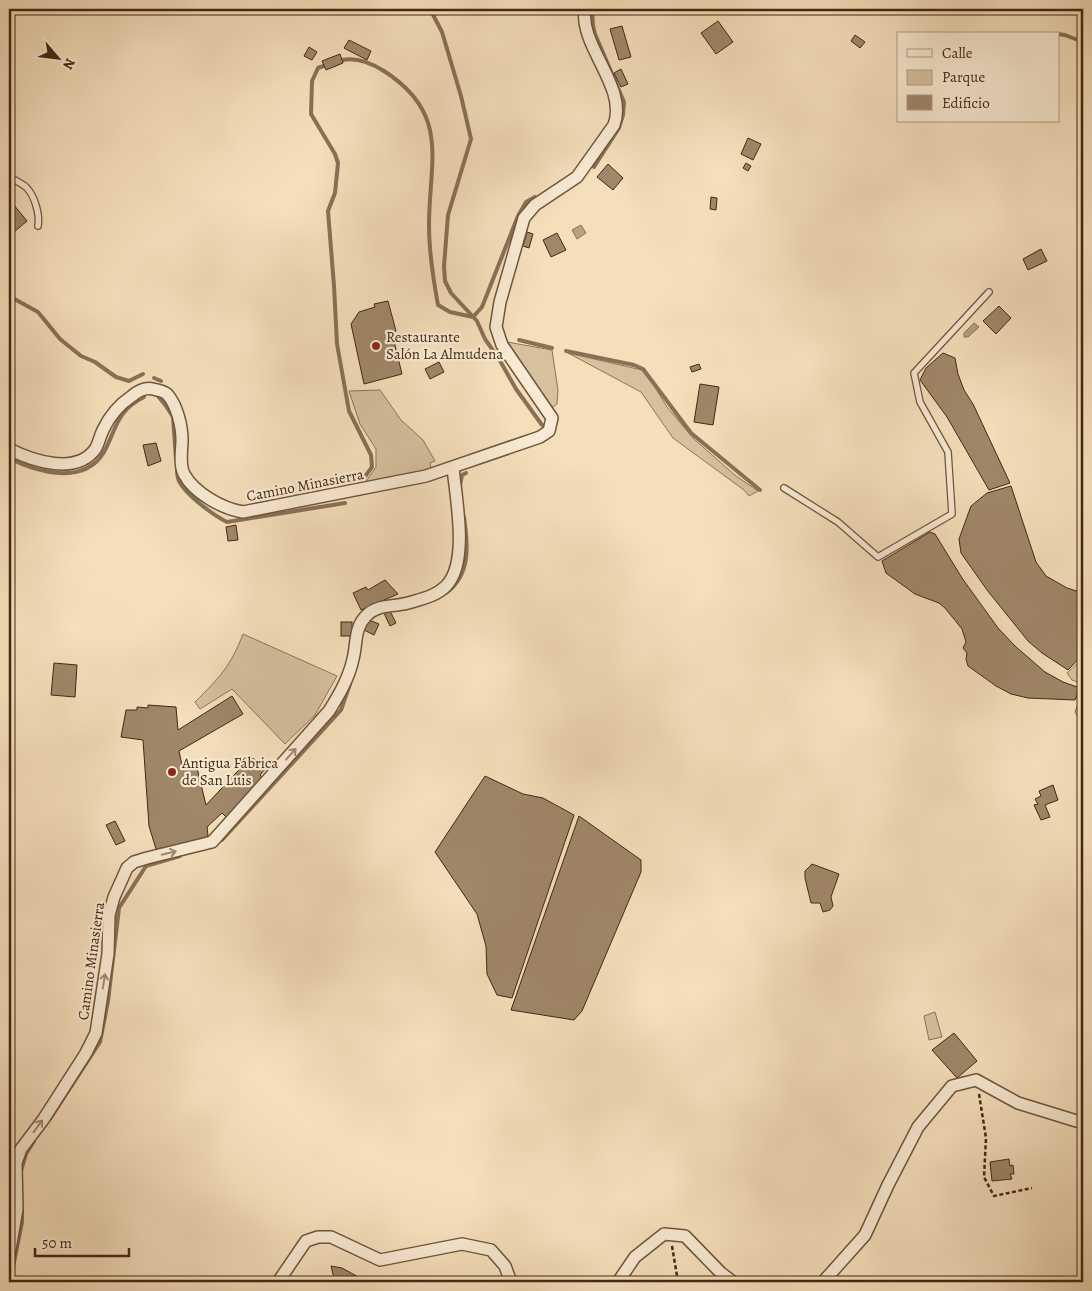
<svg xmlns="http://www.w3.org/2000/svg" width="1092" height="1291" font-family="Alegreya,serif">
<rect width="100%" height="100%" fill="#f5dfbb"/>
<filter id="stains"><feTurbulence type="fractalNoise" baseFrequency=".004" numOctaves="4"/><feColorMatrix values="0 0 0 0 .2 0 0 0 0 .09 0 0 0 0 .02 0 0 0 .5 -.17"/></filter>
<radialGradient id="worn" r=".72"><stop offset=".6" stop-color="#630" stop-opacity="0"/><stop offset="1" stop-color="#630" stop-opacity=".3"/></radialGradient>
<g fill="#d7c09e" stroke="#8d7458">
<path d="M 507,342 L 552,350 L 558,390 L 557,404 L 553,407 L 546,402 L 515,357 Z"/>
<path d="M 568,353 L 642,370 L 653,384 L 667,407 L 694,439 L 736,476 L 758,491 L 749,496 L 744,490 L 673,438 L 641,392 Z"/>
<path d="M 380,390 L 401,420 L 423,440 L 435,461 L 430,463 L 431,469 L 364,484 L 376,467 L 376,449 L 360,424 L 349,391 Z"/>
<path d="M 243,634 L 337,676 L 315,715 L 285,744 L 232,689 L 200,709 L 195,702 C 219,678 231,666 243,634 Z"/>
<path d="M 1083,658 L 1083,684 L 1072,680 L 1067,673 Z"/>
<path d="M 1083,690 L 1083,726 L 1075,712 Z"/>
<path d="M 935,1012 L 942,1037 L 929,1040 L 924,1016 Z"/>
</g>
<g fill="#b8a082" stroke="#897056">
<path d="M 581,225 L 586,233 L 577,239 L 572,230 Z"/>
<path d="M 974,323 L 979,327 L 968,337 L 964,337 L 964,333 Z"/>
</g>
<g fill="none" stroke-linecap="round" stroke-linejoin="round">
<g stroke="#897056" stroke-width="4">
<path d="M 430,9 L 442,32 L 461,96 L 471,139 L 448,215 L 444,266 L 445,281 L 451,293 L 477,321 L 485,339 L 499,359 L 516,389 L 542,425"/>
<path d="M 592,9 L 593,26 L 595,34 L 624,102 L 623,115 L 619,128 L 594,167"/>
<path d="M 1058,34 L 1065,35 L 1083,42"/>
<path d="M 338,61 C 354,56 370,62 384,71 C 451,114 429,161 429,225 C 429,253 433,278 438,305 L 450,312 L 473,317 L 482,307 L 518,216 L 526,202 L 535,197"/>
<path d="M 329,64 L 318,68 L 312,81 L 311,114 L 335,154 L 338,163 L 335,193 L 328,211 L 334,286 L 337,344 L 349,411 L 371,455 L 372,467 L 361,482"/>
<path d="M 9,296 L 38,312 L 60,339 L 81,356 L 95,362 L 116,377 L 129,381 L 143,374"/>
<path d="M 519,340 L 552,348"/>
<path d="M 566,351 L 634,365 L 643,369 L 691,433 L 760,490"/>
<path d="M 154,378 L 161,381"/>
<path d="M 158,396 L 166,406 L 173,417 L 176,459"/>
<path d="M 9,458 C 36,472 84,486 104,452 C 117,428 116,411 144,397"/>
<path d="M 177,469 C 177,472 177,477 179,481 C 186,495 213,515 227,522 L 345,503"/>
<path d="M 460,485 L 462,475 L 466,473"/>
<path d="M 446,593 C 471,575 468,545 464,517"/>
<path d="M 222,840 L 341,710 L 350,684"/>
<path d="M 50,1119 L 100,1042 L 108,1001 L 119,908 L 146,866 L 180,856"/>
<path d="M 21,1171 L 26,1154 L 34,1141"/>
<path d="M 10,1282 L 22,1222 L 22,1210"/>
</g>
</g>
<g fill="#a0876a" stroke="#432713">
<path d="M 718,21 L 733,42 L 716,54 L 701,33 Z"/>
<path d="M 622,26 L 631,57 L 619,60 L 610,29 Z"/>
<path d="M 855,35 L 865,42 L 860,48 L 851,41 Z"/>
<path d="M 349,40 L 371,51 L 367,60 L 344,48 Z"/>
<path d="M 309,47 L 317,52 L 312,60 L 304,56 Z"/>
<path d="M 340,54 L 343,63 L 326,70 L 322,61 Z"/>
<path d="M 621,69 L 628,84 L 621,87 L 614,73 Z"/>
<path d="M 748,138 L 761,144 L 753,160 L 741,154 Z"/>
<path d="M 746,163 L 751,166 L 748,171 L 743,168 Z"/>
<path d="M 608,164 L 623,178 L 613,190 L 597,177 Z"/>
<path d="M 711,197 L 717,198 L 716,210 L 710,209 Z"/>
<path d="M 9,199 L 27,221 L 14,232 L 9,226 Z"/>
<path d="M 527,232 L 533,234 L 529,248 L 523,246 Z"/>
<path d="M 557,233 L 566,250 L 551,257 L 543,240 Z"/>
<path d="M 1041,249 L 1047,261 L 1028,270 L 1023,259 Z"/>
<path d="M 388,301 L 396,331 L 392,333 L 402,374 L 364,384 L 351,324 L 359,312 L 375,307 L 374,304 Z"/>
<path d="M 999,306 L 1011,318 L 996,334 L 983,321 Z"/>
<path d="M 943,353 L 955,358 L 958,374 L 964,390 L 973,404 L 1010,483 L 989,490 L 947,417 L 920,380 L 926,368 Z"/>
<path d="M 439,362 L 444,372 L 430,379 L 425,369 Z"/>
<path d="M 699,364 L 701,369 L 692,372 L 690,367 Z"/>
<path d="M 700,384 L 719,387 L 713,425 L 694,422 Z"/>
<path d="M 156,443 L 161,461 L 148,466 L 143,445 Z"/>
<path d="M 1011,486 L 1036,562 L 1046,576 L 1067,588 L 1083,593 L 1083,654 L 1068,670 L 1042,653 L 1028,641 L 987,590 L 961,553 L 959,539 L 971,506 L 987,493 Z"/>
<path d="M 236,525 L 238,540 L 228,541 L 226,527 Z"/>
<path d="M 930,532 L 935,534 L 962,578 L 998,628 L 1015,646 L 1045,672 L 1063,682 L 1080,688 L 1075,700 L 1028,698 L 1011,694 L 996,686 L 968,666 L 966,659 L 967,653 L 963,648 L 966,642 L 962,629 L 945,608 L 939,603 L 915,594 L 886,573 L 882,561 Z"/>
<path d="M 385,580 L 398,594 L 361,610 L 353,593 L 366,587 L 368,590 Z"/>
<path d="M 390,611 L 396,623 L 390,626 L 384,613 Z"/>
<path d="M 369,620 L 379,624 L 374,635 L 364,630 Z"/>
<rect x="341" y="622" width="11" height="14"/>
<path d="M 54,663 L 77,665 L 75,697 L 51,695 Z"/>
<path d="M 232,696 L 243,714 L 179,751 L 183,770 L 196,764 L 206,805 L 250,758 L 257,760 L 266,768 L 260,775 L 263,779 L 227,818 L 222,813 L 207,827 L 208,835 L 204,840 L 156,849 L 149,826 L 143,740 L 121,737 L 126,710 L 137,710 L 137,707 L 148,708 L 148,705 L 176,707 L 178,730 Z"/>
<path d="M 485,776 L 523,794 L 543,798 L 574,815 L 512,998 L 497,995 L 487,974 L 486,946 L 477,914 L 435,852 Z"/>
<path d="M 1053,785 L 1058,800 L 1045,805 L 1050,817 L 1041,820 L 1034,805 L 1038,804 L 1035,799 L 1041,796 L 1039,791 Z"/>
<path d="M 579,816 L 641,860 L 641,872 L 582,1011 L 574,1020 L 511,1010 Z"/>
<path d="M 115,821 L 125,841 L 116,845 L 106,825 Z"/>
<path d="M 812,864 L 839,874 L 831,897 L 833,906 L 830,910 L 823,912 L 820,903 L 811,903 L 805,878 L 805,871 Z"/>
<path d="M 954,1033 L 977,1061 L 957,1078 L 932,1050 Z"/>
<path d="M 1009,1159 L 1010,1166 L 1013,1165 L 1014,1174 L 1010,1174 L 1012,1179 L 992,1181 L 990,1162 Z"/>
<path d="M 331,1266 L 342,1268 L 362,1279 L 374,1282 L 335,1282 Z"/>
</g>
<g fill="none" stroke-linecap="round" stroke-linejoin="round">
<g stroke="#70553d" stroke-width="8">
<g id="lane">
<path d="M 9,176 C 14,180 21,183 26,187 C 35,196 40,215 38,226"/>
<path d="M 784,488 L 838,522 L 878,557 L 952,514 L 948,452 L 920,402 L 914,373 L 989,292"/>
</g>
</g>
<g stroke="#70553d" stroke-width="14">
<g id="street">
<path d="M 9,449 C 33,461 77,476 96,448 C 99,442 100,436 103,430 C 109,417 120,404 132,396 C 138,391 145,387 153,389 C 157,390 164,391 167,394 C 177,405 182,426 182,440 C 182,450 179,464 184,474 C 194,493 223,509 243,512 L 426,476 L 540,437 L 549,431 L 552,418 L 502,345 L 496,327 L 500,302 L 524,218 L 535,205 L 577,177 L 614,125 C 628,87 579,46 585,9"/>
<path d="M 9,1255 L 17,1209 L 16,1163 L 21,1149 L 43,1120 L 86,1053 L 96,1033 L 108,954 L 109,915 L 114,897 L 127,868 L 134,862 L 147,858 L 212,842 L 329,711 C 339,695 349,678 353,659 C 357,644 354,628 366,616 C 377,604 394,607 408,603 C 422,599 436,596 446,586 C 469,563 456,499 453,468"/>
<path d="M 278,1282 L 306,1241 L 318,1237 L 331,1237 L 380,1260 L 462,1244 L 491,1250 L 505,1266 L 511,1282"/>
<path d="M 618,1282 L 635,1257 L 664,1234 L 685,1236 L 721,1273 L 733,1282"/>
<path d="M 823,1282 L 865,1235 L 888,1185 L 918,1127 L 952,1086 L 976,1080 L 1018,1103 L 1083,1123"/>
</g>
</g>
<g stroke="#432713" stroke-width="2.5" stroke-dasharray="4 2.5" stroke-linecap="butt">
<path d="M 979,1094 L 986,1138 L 984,1177 L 994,1196 L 1032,1188"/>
<path d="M 672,1246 L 678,1282"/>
</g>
<use href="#lane" stroke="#f8ead3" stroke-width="5.5"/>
<use href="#street" stroke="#f8ead3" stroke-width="11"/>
</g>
<defs><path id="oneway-shaft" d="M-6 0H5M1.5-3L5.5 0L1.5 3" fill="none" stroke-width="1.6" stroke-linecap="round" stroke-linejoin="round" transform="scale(1.25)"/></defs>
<g stroke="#9e8873">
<use href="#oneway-shaft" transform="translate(291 754) rotate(-48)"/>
<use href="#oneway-shaft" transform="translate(169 853) rotate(-13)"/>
<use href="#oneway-shaft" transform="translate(104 981) rotate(-81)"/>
<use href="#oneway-shaft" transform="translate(38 1126) rotate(-54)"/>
</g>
<g fill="#8f2418" stroke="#f8ead3" stroke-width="2">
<circle cx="376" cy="346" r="5"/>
<circle cx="172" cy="772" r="5"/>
</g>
<g text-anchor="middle" stroke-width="4.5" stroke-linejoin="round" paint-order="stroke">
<g font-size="15" fill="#432713" stroke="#f8ead3" text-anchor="start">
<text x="386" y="342">Restaurante<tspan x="386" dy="17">Salón La Almudena</tspan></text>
<text x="182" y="768">Antigua Fábrica<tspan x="182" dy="17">de San Luis</tspan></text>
</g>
<g font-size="15" fill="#432713" stroke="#f8ead3">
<text transform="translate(305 485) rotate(-11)" y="5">Camino Minasierra</text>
<text transform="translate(91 961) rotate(-82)" y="5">Camino Minasierra</text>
</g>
</g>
<rect width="1092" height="1291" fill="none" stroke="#f5dfbb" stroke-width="30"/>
<rect x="10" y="10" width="1072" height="1271" fill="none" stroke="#432713" stroke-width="2.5"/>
<rect x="15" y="15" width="1062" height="1261" fill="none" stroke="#432713"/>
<rect x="897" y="32" width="162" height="90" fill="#f8ead3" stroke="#b09c86"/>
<rect x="907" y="49" width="25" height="8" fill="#f8ead3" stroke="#b09c86"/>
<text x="942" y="58" font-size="15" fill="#432713">Calle</text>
<rect x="907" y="70" width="25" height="15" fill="#d7c09e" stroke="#b09c86"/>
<text x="942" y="82" font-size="15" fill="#432713">Parque</text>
<rect x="907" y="95" width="25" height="15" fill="#a0876a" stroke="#b09c86"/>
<text x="942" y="108" font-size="15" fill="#432713">Edificio</text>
<g transform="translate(58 58) rotate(118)" stroke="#f8ead3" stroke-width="4" paint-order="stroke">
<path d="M0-4L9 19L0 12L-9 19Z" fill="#432713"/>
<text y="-8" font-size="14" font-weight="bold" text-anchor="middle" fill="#432713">N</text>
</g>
<path d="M35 1248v8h94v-8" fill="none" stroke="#432713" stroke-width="2.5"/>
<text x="42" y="1248" font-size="15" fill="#432713" stroke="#f8ead3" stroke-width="4" paint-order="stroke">50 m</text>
<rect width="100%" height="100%" filter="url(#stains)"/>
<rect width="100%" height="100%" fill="url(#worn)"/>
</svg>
